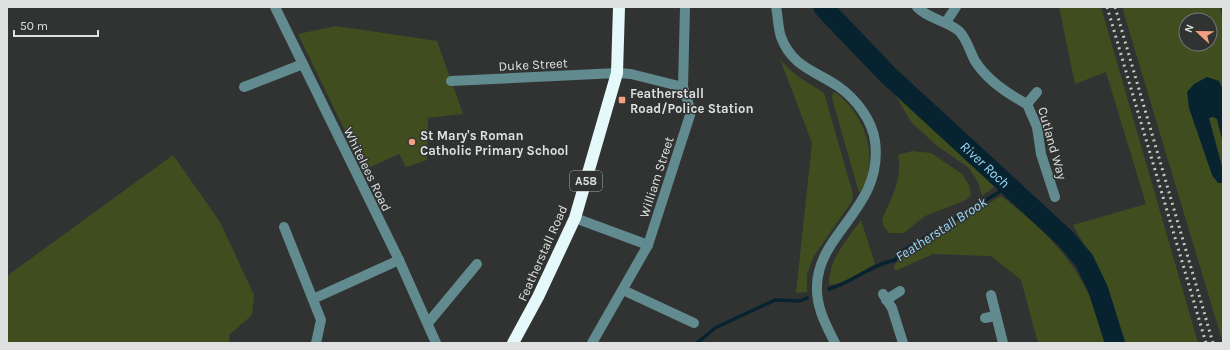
<svg xmlns="http://www.w3.org/2000/svg" width="1230" height="350" font-family="Karla,sans-serif">
<rect width="100%" height="100%" fill="#303332"/>
<g fill="#404e1f" fill-rule="evenodd">
<path d="M 1059,7 L 1101,7 L 1198,343 L 1124,343 L 1096,266 L 1073,225 L 1146,204 L 1106,72 L 1075,84 Z"/>
<path d="M 1122,7 L 1220,7 L 1223,23 L 1223,343 ZM 1186,20 L 1210,20 L 1210,44 L 1186,44 Z"/>
<path d="M 336,26 L 437,41 L 463,114 L 428,118 L 427,160 L 406,167 L 399,154 L 364,170 L 298,34 Z"/>
<path d="M 780,59 C 795,77 806,81 824,93 L 853,194 L 852,201 L 814,256 L 807,274 L 807,292 L 796,293 L 812,143 Z"/>
<path d="M 897,88 L 999,183 L 982,196 L 978,182 L 969,168 L 936,145 L 911,122 L 893,91 Z"/>
<path d="M 833,92 C 838,93 843,99 847,103 C 868,124 879,167 859,193 L 832,98 Z"/>
<path d="M 912,151 L 931,153 L 962,174 L 969,185 L 971,195 L 966,200 L 925,216 L 904,233 L 889,233 L 884,227 L 882,220 C 891,198 903,179 898,155 Z"/>
<path d="M 173,155 L 220,222 L 254,295 L 252,315 L 230,334 L 229,343 L 7,343 L 7,276 Z"/>
<path d="M 1001,196 C 1056,238 1088,274 1106,343 L 1038,343 L 1021,280 L 991,256 L 933,254 L 895,271 L 894,266 L 903,254 Z"/>
<path d="M 861,220 L 875,264 L 845,282 L 829,285 C 828,260 847,240 861,220 Z"/>
</g>
<path fill="#07232f" d="M 1207,77 L 1219,81 L 1223,90 L 1223,143 L 1217,119 L 1213,117 L 1209,118 L 1223,170 L 1223,183 L 1218,183 L 1212,175 L 1189,108 L 1187,92 L 1194,84 Z"/>
<g fill="none" stroke-linecap="round" stroke-linejoin="round">
<g stroke="#07232f" stroke-width="3.5">
<path d="M 829,289 C 853,282 870,265 895,260 L 901,252 L 1009,186"/>
<path d="M 697,343 L 715,328 L 775,300 L 800,301 L 807,298"/>
</g>
<path stroke="#07232f" stroke-width="20" id="s1" d="M 823,7 L 888,75 L 1065,238 L 1084,260 L 1098,289 L 1115,343"/>
<g stroke="#628b8f" stroke-width="10">
<path d="M 275,7 L 399,260 L 436,343"/>
<path d="M 776,7 C 778,16 778,28 781,37 C 792,67 816,71 839,87 C 856,99 872,120 875,141 C 884,208 818,232 817,286 C 816,307 826,325 835,343"/>
<path d="M 917,7 C 928,19 946,20 959,31 C 967,39 970,52 975,61 C 987,80 1008,94 1027,104 L 1037,127 L 1041,154 L 1055,197"/>
<path d="M 946,22 L 956,7"/>
<path d="M 451,81 L 617,73 L 631,74 L 683,87"/>
<path d="M 244,87 L 303,64"/>
<path d="M 1027,104 L 1037,92"/>
<path d="M 575,218 L 648,245"/>
<path d="M 284,227 L 321,320 L 316,343"/>
<path d="M 623,290 L 694,323"/>
<path d="M 883,294 L 892,308 L 903,343"/>
<path d="M 991,295 L 1003,343"/>
<path d="M 313,299 L 399,260"/>
<path d="M 886,300 L 900,291"/>
<path d="M 985,318 L 996,316"/>
<path d="M 428,323 L 477,264"/>
<path d="M 592,343 L 648,245 L 691,112 L 683,87 L 685,7"/>
</g>
<path stroke="#e5f8fa" stroke-width="12" d="M 513,343 L 538,297 L 575,218 L 617,73 L 619,7"/>
<g stroke="#c6c8c7" stroke-width="3" stroke-dasharray="2 4" stroke-linecap="butt">
<path d="M 1107,7 L 1206,343"/>
<path d="M 1115,7 L 1213,343"/>
</g>
</g>
<g fill="#f2a07f" stroke="#303332" stroke-width="1.5">
<rect x="618" y="96" width="8" height="8" rx="2"/>
<circle cx="412" cy="142" r="4"/>
</g>
<g text-anchor="middle" stroke-width="3" stroke-linejoin="round" paint-order="stroke">
<rect fill="#303332" stroke="#aaadac" stroke-width="1" x="570" y="171" width="32" height="20" rx="3"/>
<g font-size="12" font-weight="bold" fill="#dfe1e0">
<text x="586" y="185">A58</text>
</g>
<g font-size="13" fill="#dfe1e0" stroke="#303332">
<text transform="translate(533 64) rotate(-3)" y="5">Duke Street</text>
<text transform="translate(1053 143) rotate(74)" y="5">Cutland Way</text>
<text transform="translate(368 169) rotate(64)" y="5">Whitelees Road</text>
<text transform="translate(656 177) rotate(-72)" y="5">William Street</text>
<text transform="translate(542 253) rotate(-66)" y="5">Featherstall Road</text>
</g>
<g font-size="13" font-weight="bold" fill="#dfe1e0" stroke="#303332" text-anchor="start">
<text x="630" y="98">Featherstall<tspan x="630" dy="15">Road/Police Station</tspan></text>
<text x="420" y="140">St Mary's Roman<tspan x="420" dy="15">Catholic Primary School</tspan></text>
</g>
<g font-size="14" font-style="italic" fill="#9dddfd" stroke="#303332">
<text dy="5" stroke="none"><textPath href="#s1" startOffset="226">River Roch</textPath></text>
<text transform="translate(941 229) rotate(-33)" y="5">Featherstall Brook</text>
</g>
</g>
<rect width="1230" height="350" fill="none" stroke="#dfe1e0" stroke-width="16"/>
<g transform="translate(1198 32) rotate(292)"><circle r="19" fill="#303332" stroke="#767978"/>
<path d="M0-3L7 15L0 10L-7 15Z" fill="#f2a07f"/>
<text y="-6" font-size="11" font-weight="bold" text-anchor="middle" fill="#dfe1e0">N</text>
</g>
<path d="M14 30v6h84v-6" fill="none" stroke="#dfe1e0" stroke-width="2"/>
<text x="20" y="30" font-size="12" fill="#dfe1e0" stroke="#303332" stroke-width="3" paint-order="stroke">50 m</text>
</svg>
